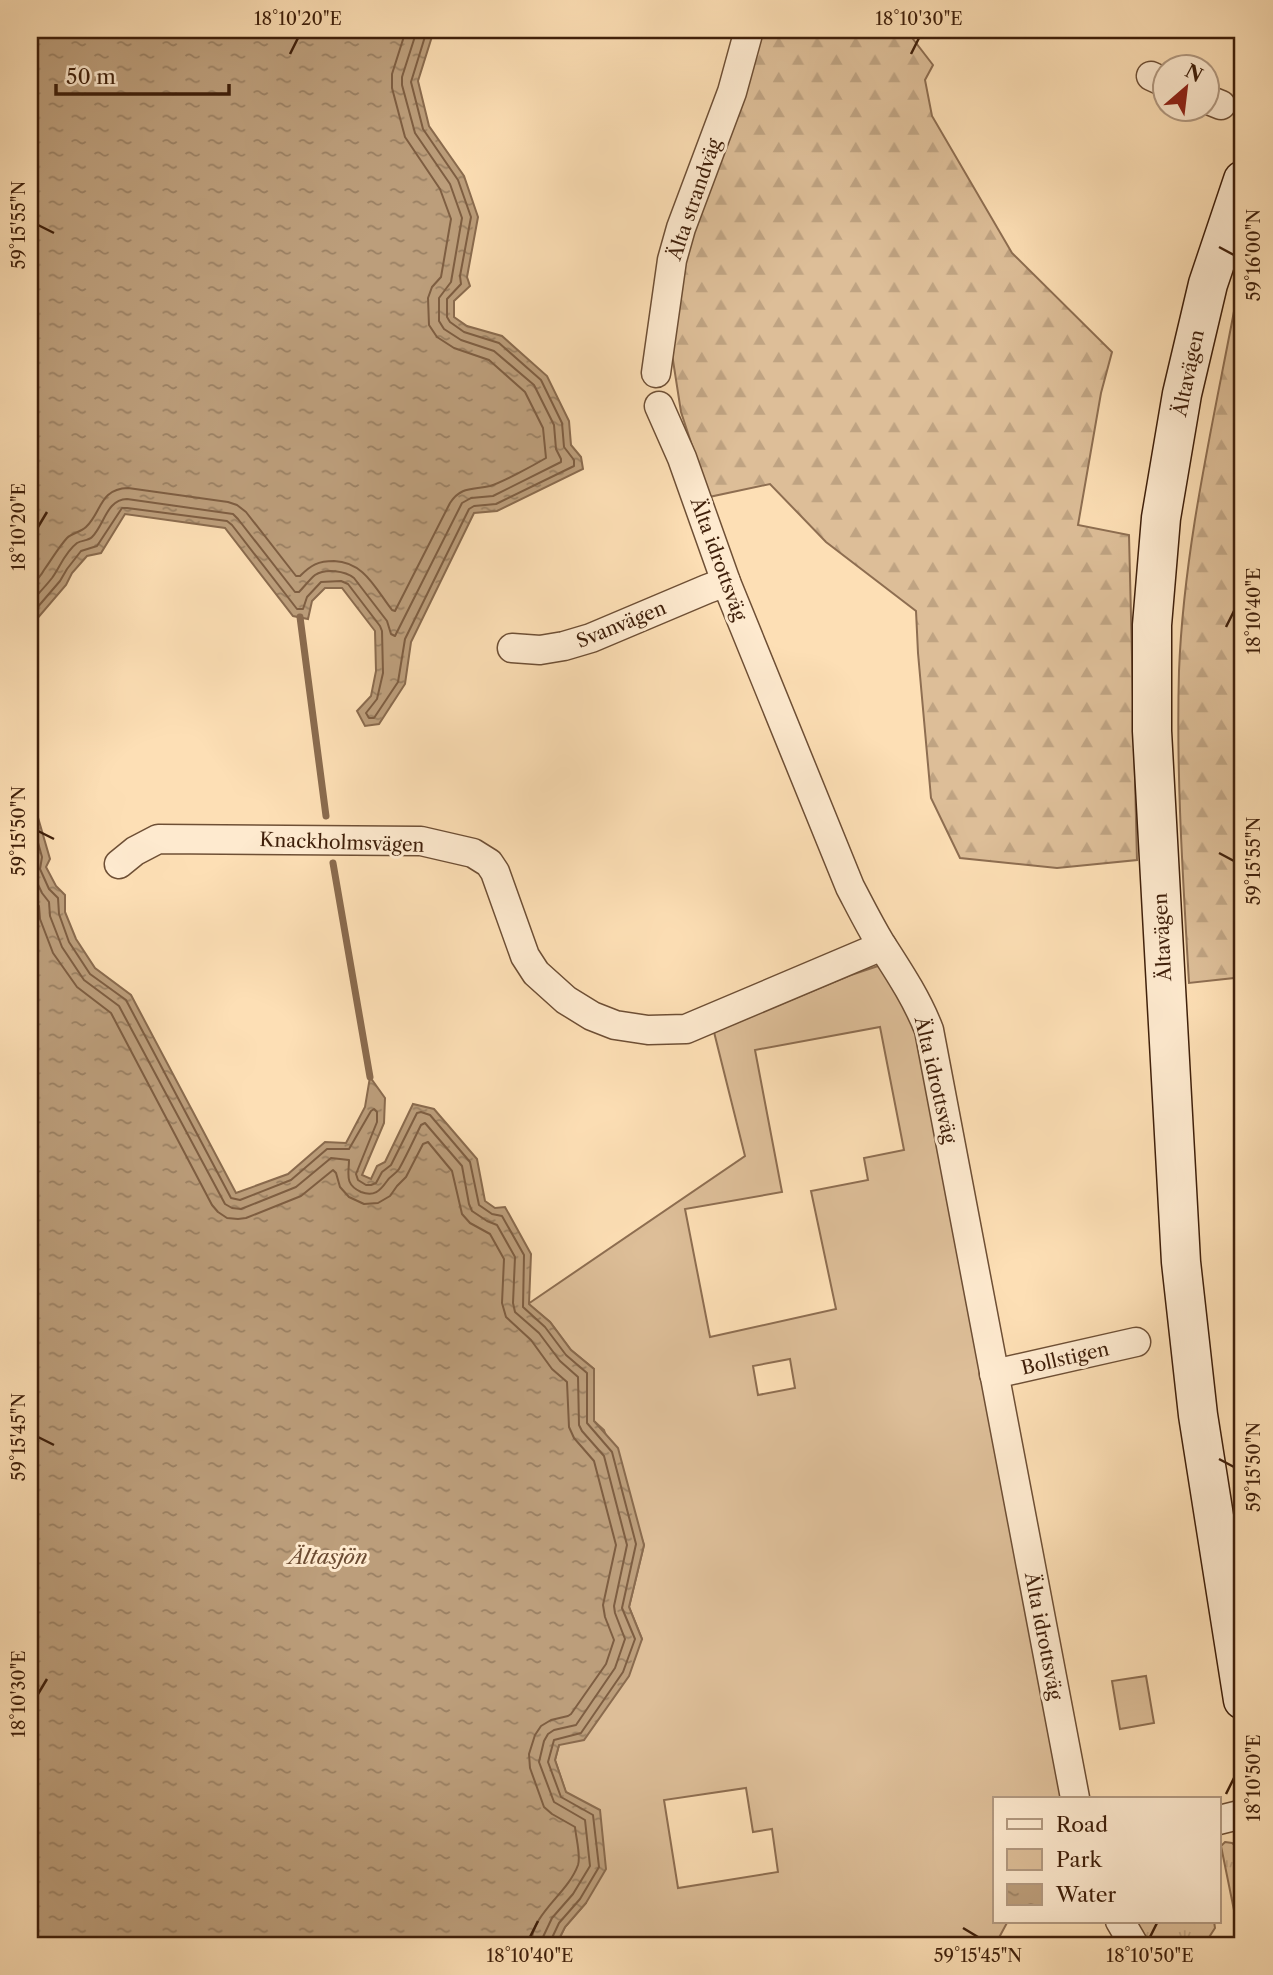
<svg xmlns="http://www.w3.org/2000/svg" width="1273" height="1975" font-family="'Libre Caslon Text',serif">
<defs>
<pattern id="grass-tufts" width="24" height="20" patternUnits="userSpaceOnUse" patternTransform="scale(1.75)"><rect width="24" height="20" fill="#ddbe98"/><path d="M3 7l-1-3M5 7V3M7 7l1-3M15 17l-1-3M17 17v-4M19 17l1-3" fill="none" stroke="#bfa382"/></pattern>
<pattern id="forest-firs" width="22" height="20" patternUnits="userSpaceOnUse" patternTransform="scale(1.75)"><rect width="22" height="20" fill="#ddbe98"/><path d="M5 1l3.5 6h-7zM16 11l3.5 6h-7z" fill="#bfa382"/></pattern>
<pattern id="water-ripples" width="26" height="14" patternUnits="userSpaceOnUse" patternTransform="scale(1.75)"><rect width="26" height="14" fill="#bc9e7b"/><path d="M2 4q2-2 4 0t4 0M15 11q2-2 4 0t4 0" fill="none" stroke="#9a8063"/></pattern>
</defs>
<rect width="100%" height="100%" fill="#fddfb5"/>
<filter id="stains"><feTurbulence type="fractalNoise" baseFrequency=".00286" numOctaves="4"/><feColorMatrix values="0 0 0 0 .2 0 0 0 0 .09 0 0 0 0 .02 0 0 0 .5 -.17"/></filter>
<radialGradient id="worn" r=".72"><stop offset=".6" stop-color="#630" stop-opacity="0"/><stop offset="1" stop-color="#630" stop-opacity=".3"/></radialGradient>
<g fill="url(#grass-tufts)" stroke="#8e6e51" stroke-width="2">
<path d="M 1225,1842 L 1232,1843 L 1237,1847 L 1239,1861 L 1243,1867 L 1243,1931 L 1237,1925 L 1221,1846 Z"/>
<path d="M 1134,1921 L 1214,1921 L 1215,1928 L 1204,1945 L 1148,1945 Z"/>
</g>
<g fill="url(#forest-firs)" stroke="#8e6e51" stroke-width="2">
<path d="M 760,30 L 906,30 L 933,65 L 925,80 L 932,116 L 1012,253 L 1112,352 L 1101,393 L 1078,525 L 1129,535 L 1137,860 L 1057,868 L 960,858 L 931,798 L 918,653 L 916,611 L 826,542 L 770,484 L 709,497 L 681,412 L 670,341 L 687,221 Z"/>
<path d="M 1238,290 L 1243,290 L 1243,977 L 1189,983 C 1183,879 1176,775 1179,671 C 1184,543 1215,415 1238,290 Z"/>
</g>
<g fill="#ddbe98" stroke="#8e6e51" stroke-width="2" fill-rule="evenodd">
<path d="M 893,961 L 921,1010 L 1074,1798 L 995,1798 L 995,1921 L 1008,1921 L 995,1945 L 556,1945 L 565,1927 L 586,1903 L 566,1793 L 555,1760 L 559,1745 L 642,1639 L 629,1607 L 644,1545 L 604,1430 L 594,1421 L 594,1369 L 571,1350 L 550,1322 L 528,1304 L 745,1156 L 714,1032 L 851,975 ZM 880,1027 L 904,1150 L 864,1158 L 868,1180 L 811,1191 L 836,1309 L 710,1337 L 685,1209 L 782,1192 L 755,1050 ZM 790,1359 L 795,1388 L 758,1395 L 753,1366 ZM 746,1788 L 753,1832 L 772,1829 L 778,1872 L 678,1888 L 664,1800 Z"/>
<path d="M 1146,1676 L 1154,1723 L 1120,1729 L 1112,1681 Z"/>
</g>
<g fill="url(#water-ripples)" stroke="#8a6b4e" stroke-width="2">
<path d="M 30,30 L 434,30 L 418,81 L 429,126 L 464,176 L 478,217 L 467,277 L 470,286 L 454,301 L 454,317 L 467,326 L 502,336 L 547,376 L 569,421 L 571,445 L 581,457 L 583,469 L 497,511 L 474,513 L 411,642 L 405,684 L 379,724 L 365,726 L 357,711 L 371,696 L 376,671 L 375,631 L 342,588 L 325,588 L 312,601 L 308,619 L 293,616 L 225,528 L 125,514 L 101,553 L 87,556 L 72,573 L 66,585 L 30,627 Z"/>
<path d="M 30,790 L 50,859 L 46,867 L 56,886 L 65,895 L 65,912 L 76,939 L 95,968 L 131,995 L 236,1193 L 288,1174 L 325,1142 L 346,1143 L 365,1107 L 370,1077 L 385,1098 L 384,1123 L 362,1175 L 371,1179 L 377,1166 L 385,1162 L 413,1104 L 434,1109 L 477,1159 L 485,1201 L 495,1208 L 505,1207 L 531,1254 L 529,1304 L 550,1322 L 571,1350 L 594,1369 L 594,1421 L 618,1448 L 644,1545 L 629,1607 L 642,1639 L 629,1676 L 584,1740 L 559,1745 L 555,1760 L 566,1792 L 600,1810 L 606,1869 L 586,1903 L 565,1927 L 556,1945 L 30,1945 Z"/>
</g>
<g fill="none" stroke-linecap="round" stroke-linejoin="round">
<g stroke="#7e5e42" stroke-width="2">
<path d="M 30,587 C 35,582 41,576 44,570 C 52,559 58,548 67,538 C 72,533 81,532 86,527 C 102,512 99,489 128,488 L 228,502 L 237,505 L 246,512 L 296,576 L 300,576 C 311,565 318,561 334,561 C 364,562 375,588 392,610 L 395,611 L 450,503 C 461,486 473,490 490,486 C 503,482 534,465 546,458 L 543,428 L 525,392 L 489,360 L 454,348 L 437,337 L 429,325 L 428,298 L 432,287 L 441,277 L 451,219 L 440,189 L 405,137 L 392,88 L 392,74 L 406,30"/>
<path d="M 30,603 C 37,595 45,587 52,578 C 60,567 65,552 77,543 C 82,540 88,541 92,537 C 105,524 106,500 127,499 L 233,514 L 238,519 L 295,592 L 299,592 C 304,587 309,580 315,575 C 326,568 345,571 354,578 L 387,621 L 391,634 L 395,636 L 462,503 L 471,498 L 493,496 L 561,462 L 561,459 L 556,449 L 554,425 L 534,385 L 494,351 L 461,340 L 444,329 L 439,321 L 439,298 L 451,282 L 462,218 L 450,184 L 415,133 L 402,85 L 402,77 L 417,30"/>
<path d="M 30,616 L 60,581 L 67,569 L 81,551 L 97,546 L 122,508 L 127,508 L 227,521 L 232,525 L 297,609 L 303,609 L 307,597 L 321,582 L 341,581 L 348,584 L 380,626 L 382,631 L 383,673 L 377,699 L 366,713 L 369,718 L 374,718 L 398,682 L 405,639 L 469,509 L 474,506 L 496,504 L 574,466 L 574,460 L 564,447 L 562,423 L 541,380 L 499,343 L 464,332 L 450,322 L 447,317 L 447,299 L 461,284 L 460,276 L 471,217 L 458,180 L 423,129 L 411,82 L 427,30"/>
<path d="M 30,814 L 42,857 L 40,869 L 49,889 L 58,898 L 59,914 L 69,942 L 90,974 L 126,1000 L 231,1198 L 240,1200 L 291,1180 L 327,1149 L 349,1149 L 371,1111 L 374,1109 L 377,1112 L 377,1122 L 356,1174 L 358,1180 L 366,1185 L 371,1185 L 376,1183 L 382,1172 L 391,1165 L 417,1113 L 421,1112 L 430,1115 L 470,1162 L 479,1205 L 492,1214 L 502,1216 L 524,1255 L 523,1307 L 545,1327 L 566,1355 L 587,1373 L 587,1423 L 612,1452 L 636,1544 L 622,1608 L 635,1639 L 623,1672 L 581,1733 L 554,1740 L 548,1762 L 561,1797 L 593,1815 L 599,1867 L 580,1899 L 559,1923 L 551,1940 L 550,1945"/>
<path d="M 30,845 L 33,857 L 31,865 L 32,872 L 42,893 L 49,902 L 50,916 L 62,947 L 84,980 L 119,1006 L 225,1204 L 232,1208 L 241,1209 L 296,1187 L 331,1158 L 349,1160 C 349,1174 344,1184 361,1192 C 374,1197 380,1191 387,1181 C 390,1176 396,1174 399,1169 C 407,1155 414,1139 421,1125 L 425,1123 L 462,1166 L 469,1204 L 472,1211 L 487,1221 L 497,1225 L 515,1257 L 513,1303 L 515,1312 L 539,1333 L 560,1361 L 578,1377 L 579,1425 L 582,1431 L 604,1456 L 627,1545 L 614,1606 L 615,1613 L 625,1639 L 615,1668 L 576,1725 L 554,1730 L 548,1734 L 544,1741 L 539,1762 L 554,1802 L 585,1820 L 590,1866 L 573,1894 L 552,1918 L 543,1937 L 541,1945"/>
<path d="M 30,893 L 39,906 L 40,919 L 53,953 L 77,987 L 111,1013 L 212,1205 L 218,1212 L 227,1218 L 238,1219 L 246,1218 L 301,1196 L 333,1170 L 336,1173 L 340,1187 L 349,1197 L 364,1204 L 378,1203 L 390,1196 L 397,1186 L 406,1177 L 423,1144 L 428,1142 L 452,1171 L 462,1214 L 470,1223 L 490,1234 L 504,1259 L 502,1303 L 506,1317 L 531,1340 L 552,1369 L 567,1382 L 569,1427 L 574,1438 L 594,1461 L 616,1545 L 603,1605 L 605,1617 L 614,1640 L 606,1664 L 571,1714 L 568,1716 L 551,1720 L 541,1726 L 535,1735 L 529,1754 L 530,1768 L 544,1807 L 552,1814 L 575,1827 C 576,1838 581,1856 578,1865 C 567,1895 532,1912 531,1945"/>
</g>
<g stroke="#8a6b4e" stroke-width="7">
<path d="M 300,617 L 326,816"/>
<path d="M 333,863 L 370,1077"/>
</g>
<g stroke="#6e4f35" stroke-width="31">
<g id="street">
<path d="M 1151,76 L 1164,82"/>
<path d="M 1206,99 L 1221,105"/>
<path d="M 656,373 L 672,260 L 681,228 L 732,92 L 749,30"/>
<path d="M 659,406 L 682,458 L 726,582 L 850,887 C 860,906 870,926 881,944 C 899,972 917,999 929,1030 L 1075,1798"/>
<path d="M 512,648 L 540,650 L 564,646 L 591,638 L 707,589 L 726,582"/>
<path d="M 119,864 L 135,851 L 158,839 L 421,841 L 473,853 L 489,863 L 495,872 L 525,956 L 536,973 L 566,1000 L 592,1016 L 615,1025 L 648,1030 L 686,1029 L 882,946"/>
<path d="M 994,1374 L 1136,1342"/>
<path d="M 1219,1820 L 1243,1814"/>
<path d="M 1120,1921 L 1134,1945"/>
</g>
</g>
<g stroke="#3f1f0a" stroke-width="41">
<path id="secondary" d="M 1243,180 L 1208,284 L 1182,394 L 1161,518 L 1152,625 L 1152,731 L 1181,1262 L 1198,1415 L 1243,1700"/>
</g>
<use href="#street" stroke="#feeacf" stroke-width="28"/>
<use href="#secondary" stroke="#feeacf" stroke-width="38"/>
</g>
<path fill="none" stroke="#3f1f0a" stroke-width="2.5" d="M 290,54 L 298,38M 911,54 L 919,38M 38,225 L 54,233M 1219,247 L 1234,255M 38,527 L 47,512M 1226,627 L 1234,611M 38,831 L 54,839M 1219,853 L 1234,861M 38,1437 L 54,1445M 1219,1459 L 1234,1467M 38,1694 L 47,1679M 1226,1794 L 1234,1778M 963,1928 L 978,1937M 530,1937 L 538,1921M 1150,1937 L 1158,1921"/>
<g text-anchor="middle" stroke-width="6" stroke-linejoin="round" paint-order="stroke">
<g font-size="19" fill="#3f1f0a" stroke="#feeacf">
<text transform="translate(694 199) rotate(-71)" y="7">Älta strandväg</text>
<text transform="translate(1188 373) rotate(-78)" y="7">Ältavägen</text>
<text transform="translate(719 559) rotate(70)" y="7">Älta idrottsväg</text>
<text transform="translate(621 624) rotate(-22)" y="7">Svanvägen</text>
<text transform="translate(342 842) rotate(2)" y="7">Knackholmsvägen</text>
<text transform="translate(1162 937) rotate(-93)" y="7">Ältavägen</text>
<text transform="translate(936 1080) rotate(77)" y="7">Älta idrottsväg</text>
<text transform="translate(1065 1358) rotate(-13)" y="7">Bollstigen</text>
<text transform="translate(1044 1636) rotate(79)" y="7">Älta idrottsväg</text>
</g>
<g font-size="21" font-style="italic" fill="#6b4b32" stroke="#feeacf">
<text x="328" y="1564">Ältasjön</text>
</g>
</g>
<rect width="1273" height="1975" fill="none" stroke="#fddfb5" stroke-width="77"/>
<rect x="993" y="1797" width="228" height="126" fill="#feeacf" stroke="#b29980" stroke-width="2"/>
<rect x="1007" y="1819" width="35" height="10" fill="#feeacf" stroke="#b29980" stroke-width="2"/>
<text x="1056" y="1832" font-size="21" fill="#3f1f0a">Road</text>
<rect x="1007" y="1849" width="35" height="21" fill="#ddbe98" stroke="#b29980" stroke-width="2"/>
<text x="1056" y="1867" font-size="21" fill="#3f1f0a">Park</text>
<rect x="1007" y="1884" width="35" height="21" fill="url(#water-ripples)" stroke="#b29980" stroke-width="2"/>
<text x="1056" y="1902" font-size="21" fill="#3f1f0a">Water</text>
<g transform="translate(1186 88) rotate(28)"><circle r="33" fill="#feeacf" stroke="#b29980" stroke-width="2"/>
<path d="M0-5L12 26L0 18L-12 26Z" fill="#8f2418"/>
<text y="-10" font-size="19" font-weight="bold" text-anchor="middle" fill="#3f1f0a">N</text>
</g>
<path d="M56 84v10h173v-10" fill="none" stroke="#3f1f0a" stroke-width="3.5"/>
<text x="66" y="84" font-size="21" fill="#3f1f0a" stroke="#feeacf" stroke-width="5" paint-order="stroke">50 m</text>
<rect x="38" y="38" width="1196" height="1899" fill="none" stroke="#3f1f0a" stroke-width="2.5"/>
<g font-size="18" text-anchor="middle" fill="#3f1f0a">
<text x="298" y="25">18°10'20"E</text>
<text x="919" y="25">18°10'30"E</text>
<text transform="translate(19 225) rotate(-90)" y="6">59°15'55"N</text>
<text transform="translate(1254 255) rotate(-90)" y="6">59°16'00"N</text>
<text transform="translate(19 527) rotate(-90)" y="6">18°10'20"E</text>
<text transform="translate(1254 611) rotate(-90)" y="6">18°10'40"E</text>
<text transform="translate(19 831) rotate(-90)" y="6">59°15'50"N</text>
<text transform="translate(1254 861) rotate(-90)" y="6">59°15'55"N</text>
<text transform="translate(19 1437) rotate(-90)" y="6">59°15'45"N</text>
<text transform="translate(1254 1467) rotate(-90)" y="6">59°15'50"N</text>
<text transform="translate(19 1694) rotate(-90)" y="6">18°10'30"E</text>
<text transform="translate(1254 1778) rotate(-90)" y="6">18°10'50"E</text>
<text x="530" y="1962">18°10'40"E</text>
<text x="978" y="1962">59°15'45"N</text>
<text x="1150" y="1962">18°10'50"E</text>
</g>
<rect width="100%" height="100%" filter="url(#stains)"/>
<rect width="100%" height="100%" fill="url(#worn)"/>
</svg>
